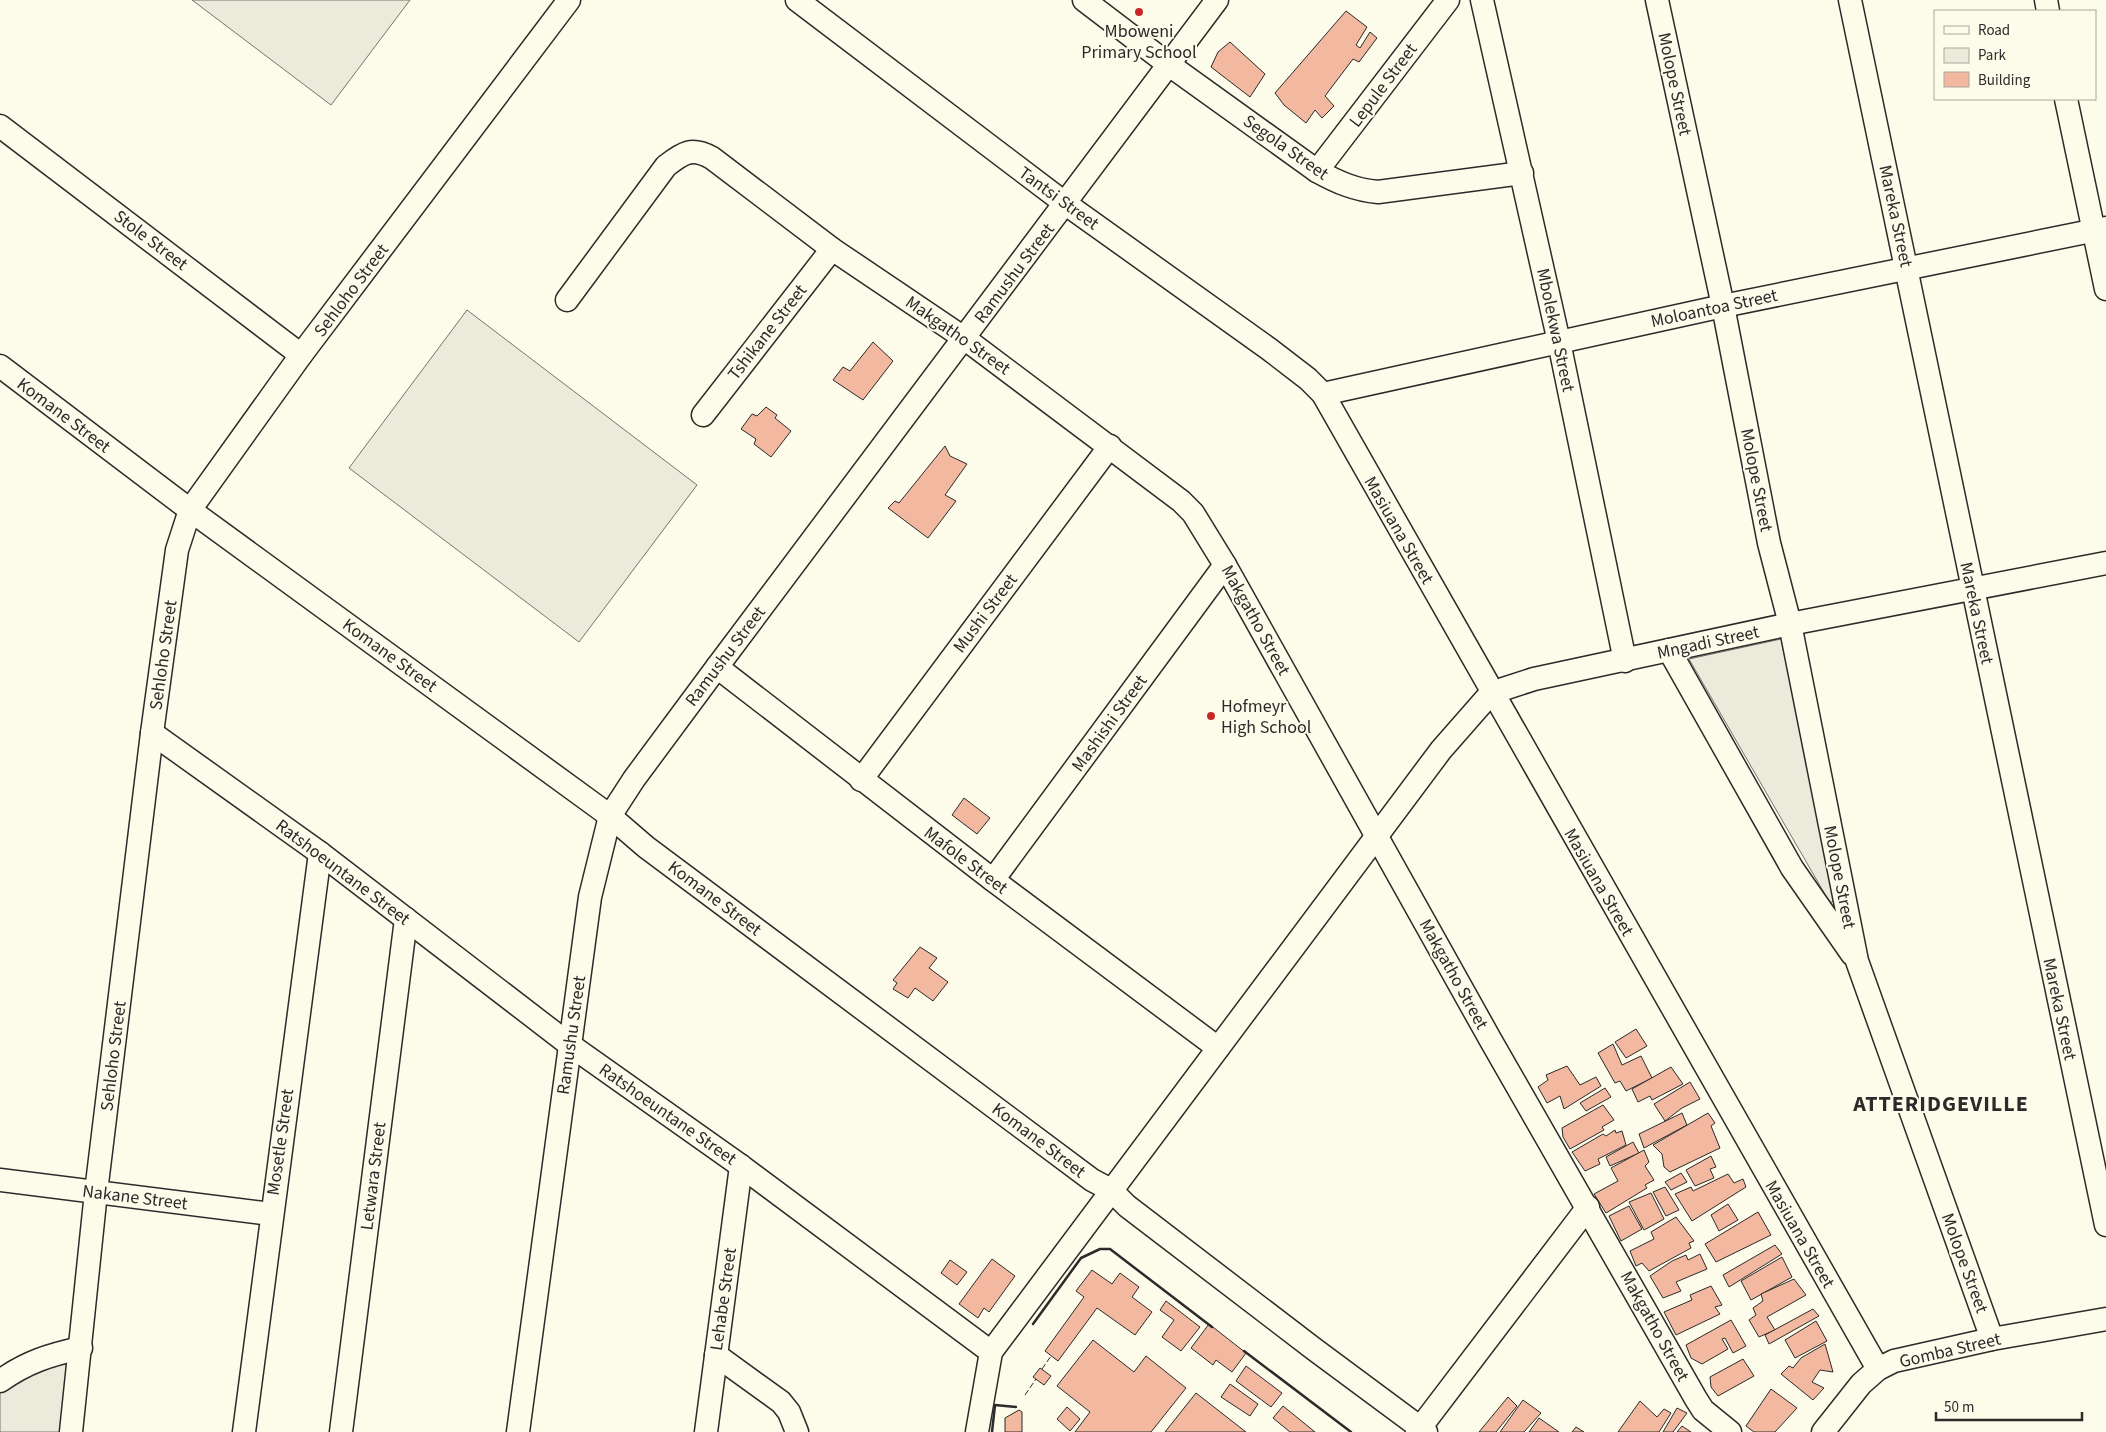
<svg xmlns="http://www.w3.org/2000/svg" width="2106" height="1432" font-family="'Source Sans 3',sans-serif">
<rect width="100%" height="100%" fill="#fdfbea"/>
<g fill="#ecebdb" stroke="#74746e">
<path d="M 192,0 L 410,0 L 331,105 Z"/>
<path d="M 467,310 L 697,485 L 579,642 L 349,468 Z"/>
<path d="M 1781,639 L 1837,899 L 1830,903 L 1689,659 Z"/>
<path d="M 67,1361 L 66,1432 L 0,1432 L 0,1392 L 23,1370 Z"/>
</g>
<g fill="#f2b8a0" stroke="#2b2b2b">
<path d="M 1346,11 L 1367,27 L 1356,45 L 1360,48 L 1370,32 L 1377,38 L 1359,62 L 1353,59 L 1325,96 L 1334,106 L 1322,118 L 1315,110 L 1306,123 L 1284,105 L 1275,93 Z"/>
<path d="M 1230,42 L 1265,74 L 1250,97 L 1211,67 L 1218,52 Z"/>
<path d="M 873,342 L 893,361 L 863,400 L 833,380 L 843,367 L 850,371 Z"/>
<path d="M 766,407 L 777,415 L 775,418 L 791,431 L 771,457 L 754,444 L 756,439 L 741,429 L 752,414 L 757,416 Z"/>
<path d="M 945,446 L 950,456 L 967,464 L 945,495 L 956,501 L 928,538 L 888,508 L 895,501 L 899,503 Z"/>
<path d="M 964,798 L 990,818 L 977,834 L 952,815 Z"/>
<path d="M 920,947 L 937,958 L 929,968 L 948,982 L 933,1001 L 915,988 L 908,998 L 893,989 L 897,983 L 893,980 Z"/>
<path d="M 1636,1029 L 1647,1046 L 1626,1058 L 1615,1042 Z"/>
<path d="M 1613,1044 L 1622,1065 L 1641,1056 L 1652,1078 L 1626,1091 L 1620,1081 L 1615,1083 L 1598,1053 Z"/>
<path d="M 1567,1066 L 1580,1085 L 1596,1077 L 1601,1086 L 1564,1109 L 1560,1096 L 1547,1103 L 1538,1087 L 1548,1080 L 1546,1075 Z"/>
<path d="M 1671,1067 L 1683,1084 L 1652,1100 L 1650,1096 L 1638,1102 L 1632,1089 Z"/>
<path d="M 1690,1082 L 1700,1099 L 1682,1108 L 1665,1121 L 1654,1104 Z"/>
<path d="M 1605,1088 L 1611,1097 L 1586,1111 L 1580,1103 Z"/>
<path d="M 1603,1105 L 1614,1120 L 1602,1127 L 1604,1130 L 1570,1149 L 1563,1137 L 1562,1128 Z"/>
<path d="M 1682,1113 L 1687,1125 L 1644,1148 L 1639,1134 Z"/>
<path d="M 1708,1113 L 1715,1123 L 1711,1126 L 1720,1148 L 1670,1172 L 1664,1167 L 1662,1154 L 1653,1145 Z"/>
<path d="M 1615,1130 L 1616,1133 L 1622,1131 L 1626,1145 L 1598,1159 L 1600,1164 L 1585,1171 L 1572,1152 L 1603,1134 L 1606,1136 Z"/>
<path d="M 1633,1142 L 1639,1153 L 1610,1166 L 1606,1157 Z"/>
<path d="M 1644,1150 L 1649,1162 L 1645,1166 L 1654,1180 L 1645,1185 L 1647,1188 L 1606,1213 L 1594,1194 L 1618,1181 L 1611,1168 Z"/>
<path d="M 1711,1156 L 1716,1167 L 1710,1169 L 1714,1178 L 1695,1186 L 1686,1170 Z"/>
<path d="M 1681,1173 L 1687,1182 L 1671,1190 L 1665,1182 Z"/>
<path d="M 1728,1174 L 1734,1183 L 1743,1179 L 1746,1187 L 1692,1221 L 1675,1194 L 1691,1187 L 1693,1191 Z"/>
<path d="M 1665,1187 L 1679,1210 L 1666,1216 L 1653,1192 Z"/>
<path d="M 1651,1193 L 1664,1219 L 1644,1230 L 1629,1202 Z"/>
<path d="M 1728,1204 L 1738,1220 L 1719,1231 L 1711,1215 Z"/>
<path d="M 1629,1206 L 1642,1229 L 1621,1241 L 1609,1216 Z"/>
<path d="M 1758,1212 L 1771,1235 L 1716,1262 L 1705,1244 Z"/>
<path d="M 1676,1217 L 1694,1241 L 1689,1243 L 1691,1248 L 1649,1271 L 1642,1263 L 1636,1266 L 1630,1251 L 1654,1239 L 1651,1232 Z"/>
<path d="M 1775,1245 L 1782,1254 L 1729,1287 L 1723,1275 Z"/>
<path d="M 1700,1254 L 1707,1269 L 1676,1282 L 1681,1291 L 1663,1298 L 1650,1276 L 1672,1261 L 1686,1255 L 1688,1260 Z"/>
<path d="M 1782,1257 L 1792,1277 L 1751,1300 L 1741,1281 Z"/>
<path d="M 992,1259 L 1015,1276 L 989,1312 L 984,1308 L 978,1318 L 959,1304 Z"/>
<path d="M 950,1260 L 967,1272 L 957,1285 L 941,1273 Z"/>
<path d="M 1092,1270 L 1112,1284 L 1120,1273 L 1139,1287 L 1132,1297 L 1152,1312 L 1135,1335 L 1097,1308 L 1058,1361 L 1045,1351 L 1084,1297 L 1076,1291 Z"/>
<path d="M 1794,1279 L 1806,1295 L 1767,1317 L 1775,1330 L 1759,1337 L 1749,1320 L 1756,1315 L 1753,1308 L 1763,1301 L 1761,1294 Z"/>
<path d="M 1711,1286 L 1722,1305 L 1715,1307 L 1720,1314 L 1676,1335 L 1664,1312 L 1692,1300 L 1690,1295 Z"/>
<path d="M 1166,1301 L 1200,1327 L 1181,1351 L 1162,1337 L 1174,1320 L 1160,1310 Z"/>
<path d="M 1813,1309 L 1819,1316 L 1769,1344 L 1765,1335 Z"/>
<path d="M 1731,1320 L 1746,1346 L 1733,1353 L 1725,1338 L 1722,1339 L 1728,1349 L 1702,1364 L 1691,1358 L 1686,1345 Z"/>
<path d="M 1816,1321 L 1827,1341 L 1795,1358 L 1785,1340 Z"/>
<path d="M 1209,1324 L 1246,1353 L 1232,1372 L 1216,1360 L 1213,1365 L 1191,1348 Z"/>
<path d="M 1093,1340 L 1134,1372 L 1146,1356 L 1186,1388 L 1151,1432 L 1075,1432 L 1090,1412 L 1057,1386 Z"/>
<path d="M 1825,1344 L 1833,1372 L 1820,1370 L 1812,1382 L 1824,1388 L 1813,1400 L 1781,1374 L 1789,1366 L 1793,1368 L 1801,1358 Z"/>
<path d="M 1743,1359 L 1754,1376 L 1718,1396 L 1711,1387 L 1710,1377 Z"/>
<path d="M 1246,1366 L 1282,1393 L 1271,1407 L 1236,1381 Z"/>
<path d="M 1040,1368 L 1051,1376 L 1044,1385 L 1033,1377 Z"/>
<path d="M 1230,1384 L 1258,1404 L 1250,1416 L 1221,1397 Z"/>
<path d="M 1771,1389 L 1797,1408 L 1775,1432 L 1754,1432 L 1746,1426 Z"/>
<path d="M 1196,1393 L 1246,1432 L 1165,1432 Z"/>
<path d="M 1508,1397 L 1517,1406 L 1496,1432 L 1479,1432 Z"/>
<path d="M 1523,1400 L 1541,1413 L 1524,1432 L 1500,1432 Z"/>
<path d="M 1640,1401 L 1657,1417 L 1664,1409 L 1671,1413 L 1659,1432 L 1618,1432 Z"/>
<path d="M 1283,1406 L 1315,1432 L 1290,1432 L 1273,1418 Z"/>
<path d="M 1067,1407 L 1080,1419 L 1070,1431 L 1057,1419 Z"/>
<path d="M 1677,1408 L 1687,1413 L 1673,1432 L 1663,1432 Z"/>
<path d="M 1019,1410 L 1022,1412 L 1022,1432 L 1005,1432 L 1005,1418 Z"/>
<path d="M 1539,1418 L 1559,1432 L 1529,1432 Z"/>
<path d="M 1682,1426 L 1691,1432 L 1677,1432 Z"/>
<path d="M 1576,1427 L 1584,1432 L 1572,1432 Z"/>
</g>
<g fill="none" stroke-linecap="round" stroke-linejoin="round">
<g stroke="#2b2b2b" stroke-width="25">
<g id="minor">
<path d="M 797,0 L 1066,204 L 1269,349 L 1308,379 L 1323,394 L 1878,1369"/>
<path d="M 1084,0 L 1168,64 L 1317,171 C 1337,182 1355,190 1378,192 L 1522,173"/>
<path d="M 1482,0 L 1559,342 L 1625,661"/>
<path d="M 1657,0 L 1723,306 L 1769,543 L 1790,624 L 1857,961 L 1992,1339"/>
<path d="M 1850,0 L 2106,1225"/>
<path d="M 2046,0 L 2048,11"/>
<path d="M 2066,99 L 2106,289"/>
<path d="M 0,126 L 301,355"/>
<path d="M 1317,171 L 1448,0"/>
<path d="M 567,300 L 666,166 C 684,152 692,147 712,158 L 832,249 L 964,338 L 1181,501 L 1193,513 L 1225,565 L 1490,1039 L 1696,1399 L 1703,1410 L 1730,1432"/>
<path d="M 0,366 L 190,510 L 610,816 L 646,847 L 1092,1180 L 1111,1190 L 1127,1206 L 1314,1349 L 1426,1432"/>
<path d="M 1323,394 L 1723,306 L 2106,228"/>
<path d="M 703,415 L 832,249"/>
<path d="M 1669,650 L 1792,868 L 1852,954"/>
<path d="M 717,667 L 993,880 L 1218,1048"/>
<path d="M 152,733 L 320,853 L 570,1045 L 741,1166 L 991,1352"/>
<path d="M 861,780 L 1110,446"/>
<path d="M 993,880 L 1225,565"/>
<path d="M 0,1180 L 271,1214"/>
<path d="M 716,1355 L 781,1402 L 789,1412 L 797,1432"/>
<path d="M 0,1381 C 27,1362 49,1355 81,1348"/>
<path d="M 71,1432 L 96,1192 L 152,733 L 177,550 L 190,510 L 301,355 L 569,0"/>
<path d="M 244,1432 L 320,853"/>
<path d="M 341,1432 L 406,919"/>
<path d="M 518,1432 L 590,897 L 610,816 L 634,779 L 717,667 L 1217,0"/>
<path d="M 706,1432 L 741,1166"/>
<path d="M 977,1432 L 991,1352 L 1441,750 L 1491,693 L 1534,679 L 1790,624 L 2106,563"/>
<path d="M 1417,1432 L 1588,1207"/>
<path d="M 1823,1432 L 1861,1384 L 1878,1369 L 1894,1361 L 1992,1339 L 2106,1319"/>
</g>
</g>
<use href="#minor" stroke="#fdfbea" stroke-width="22"/>
<g stroke="#2b2b2b" stroke-width="1" stroke-dasharray="6 2.5" stroke-linecap="butt">
<path d="M 1042,1369 L 1051,1356"/>
<path d="M 1025,1395 L 1036,1379"/>
</g>
<g stroke="#2b2b2b" stroke-width="2.5">
<path d="M 1033,1324 L 1081,1258 L 1100,1249 L 1110,1249 L 1212,1327"/>
<path d="M 1244,1351 L 1351,1432"/>
<path d="M 992,1432 L 995,1405 L 1016,1407"/>
</g>
</g>
<g fill="#c62828" stroke="#fdfbea" stroke-width="2">
<circle cx="1139" cy="12" r="5"/>
<circle cx="1211" cy="716" r="5"/>
</g>
<g text-anchor="middle" stroke-width="4" stroke-linejoin="round" paint-order="stroke">
<g font-size="18" fill="#2b2b2b" stroke="#fdfbea">
<text x="1139" y="37">Mboweni<tspan x="1139" dy="21">Primary School</tspan></text>
<text x="1221" y="712" text-anchor="start">Hofmeyr<tspan x="1221" dy="21">High School</tspan></text>
</g>
<g font-size="18" fill="#2b2b2b" stroke="#fdfbea">
<text transform="translate(1675 84) rotate(78)" y="6">Molope Street</text>
<text transform="translate(1383 85) rotate(-53)" y="6">Lepule Street</text>
<text transform="translate(1286 147) rotate(35)" y="6">Segola Street</text>
<text transform="translate(1059 198) rotate(36)" y="6">Tantsi Street</text>
<text transform="translate(1896 216) rotate(78)" y="6">Mareka Street</text>
<text transform="translate(151 240) rotate(37)" y="6">Stole Street</text>
<text transform="translate(1014 273) rotate(-53)" y="6">Ramushu Street</text>
<text transform="translate(351 290) rotate(-53)" y="6">Sehloho Street</text>
<text transform="translate(1714 308) rotate(-12)" y="6">Moloantoa Street</text>
<text transform="translate(1556 330) rotate(78)" y="6">Mbolekwa Street</text>
<text transform="translate(767 332) rotate(-52)" y="6">Tshikane Street</text>
<text transform="translate(958 335) rotate(35)" y="6">Makgatho Street</text>
<text transform="translate(64 415) rotate(37)" y="6">Komane Street</text>
<text transform="translate(1757 480) rotate(79)" y="6">Molope Street</text>
<text transform="translate(1399 530) rotate(60)" y="6">Masiuana Street</text>
<text transform="translate(985 613) rotate(-53)" y="6">Mushi Street</text>
<text transform="translate(1977 613) rotate(78)" y="6">Mareka Street</text>
<text transform="translate(1256 620) rotate(61)" y="6">Makgatho Street</text>
<text transform="translate(1708 642) rotate(-12)" y="6">Mngadi Street</text>
<text transform="translate(163 655) rotate(-82)" y="6">Sehloho Street</text>
<text transform="translate(390 655) rotate(36)" y="6">Komane Street</text>
<text transform="translate(725 656) rotate(-53)" y="6">Ramushu Street</text>
<text transform="translate(1109 723) rotate(-54)" y="6">Mashishi Street</text>
<text transform="translate(966 860) rotate(37)" y="6">Mafole Street</text>
<text transform="translate(343 872) rotate(37)" y="6">Ratshoeuntane Street</text>
<text transform="translate(1840 877) rotate(79)" y="6">Molope Street</text>
<text transform="translate(1599 882) rotate(60)" y="6">Masiuana Street</text>
<text transform="translate(715 898) rotate(37)" y="6">Komane Street</text>
<text transform="translate(1454 974) rotate(61)" y="6">Makgatho Street</text>
<text transform="translate(2060 1009) rotate(78)" y="6">Mareka Street</text>
<text transform="translate(571 1035) rotate(-82)" y="6">Ramushu Street</text>
<text transform="translate(113 1056) rotate(-83)" y="6">Sehloho Street</text>
<text transform="translate(668 1114) rotate(35)" y="6">Ratshoeuntane Street</text>
<text transform="translate(1039 1140) rotate(37)" y="6">Komane Street</text>
<text transform="translate(280 1142) rotate(-82)" y="6">Mosetle Street</text>
<text transform="translate(373 1176) rotate(-83)" y="6">Letwara Street</text>
<text transform="translate(135 1197) rotate(7)" y="6">Nakane Street</text>
<text transform="translate(1800 1234) rotate(60)" y="6">Masiuana Street</text>
<text transform="translate(1965 1263) rotate(70)" y="6">Molope Street</text>
<text transform="translate(723 1299) rotate(-82)" y="6">Lehabe Street</text>
<text transform="translate(1655 1326) rotate(61)" y="6">Makgatho Street</text>
<text transform="translate(1950 1350) rotate(-13)" y="6">Gomba Street</text>
</g>
<g font-size="22" font-weight="bold" letter-spacing="1" fill="#2b2b2b" stroke="#fdfbea">
<text x="1941" y="1111">ATTERIDGEVILLE</text>
</g>
</g>
<rect x="1934" y="10" width="162" height="90" fill="#fdfbea" stroke="#a9a89e"/>
<rect x="1944" y="26" width="25" height="8" fill="#fdfbea" stroke="#a9a89e"/>
<text x="1978" y="35" font-size="15" fill="#2b2b2b">Road</text>
<rect x="1944" y="48" width="25" height="15" fill="#ecebdb" stroke="#a9a89e"/>
<text x="1978" y="60" font-size="15" fill="#2b2b2b">Park</text>
<rect x="1944" y="72" width="25" height="15" fill="#f2b8a0" stroke="#a9a89e"/>
<text x="1978" y="85" font-size="15" fill="#2b2b2b">Building</text>
<path d="M1936 1412v8h146v-8" fill="none" stroke="#2b2b2b" stroke-width="2.5"/>
<text x="1944" y="1412" font-size="15" fill="#2b2b2b" stroke="#fdfbea" stroke-width="4" paint-order="stroke">50 m</text>
</svg>
